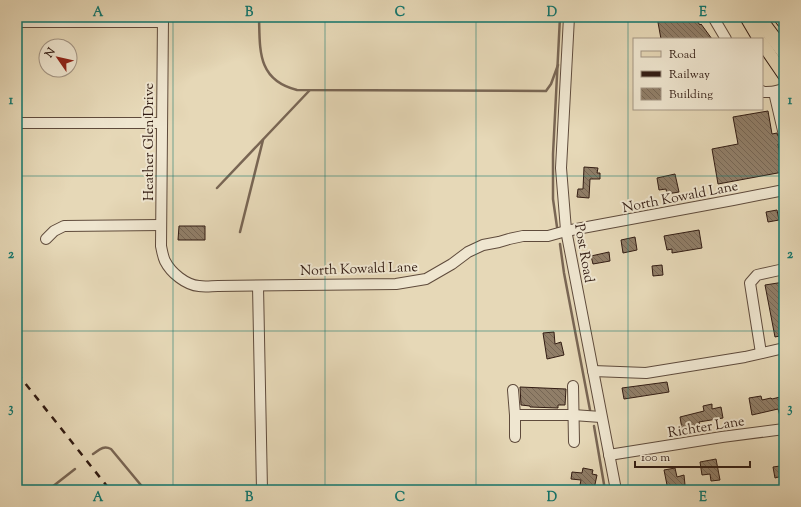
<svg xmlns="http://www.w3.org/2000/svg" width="801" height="507" font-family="'Sorts Mill Goudy',serif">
<defs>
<pattern id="building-back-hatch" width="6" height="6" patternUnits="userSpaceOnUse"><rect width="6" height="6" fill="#907e68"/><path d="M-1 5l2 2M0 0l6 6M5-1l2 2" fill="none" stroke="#766654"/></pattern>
</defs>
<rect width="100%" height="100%" fill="#e6d8b7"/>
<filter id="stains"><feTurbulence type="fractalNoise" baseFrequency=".005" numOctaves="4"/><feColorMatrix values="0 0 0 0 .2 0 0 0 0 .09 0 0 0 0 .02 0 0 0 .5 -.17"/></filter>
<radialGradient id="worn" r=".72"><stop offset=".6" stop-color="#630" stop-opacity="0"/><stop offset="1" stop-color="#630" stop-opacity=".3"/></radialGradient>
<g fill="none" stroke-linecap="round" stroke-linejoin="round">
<g stroke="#796654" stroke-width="2.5">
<path d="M 259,17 C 260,50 257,80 297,90 L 546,91 L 551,84 L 558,65"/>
<path d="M 217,188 L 309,91"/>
<path d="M 557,227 L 553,199 L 553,154 L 560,17"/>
<path d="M 240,232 L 263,140"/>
<path d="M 560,244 L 564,273 L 590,410"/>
<path d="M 594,426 L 605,490"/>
<path d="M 93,454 C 99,450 103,445 111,449 L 145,490"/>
<path d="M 52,487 L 75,469"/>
</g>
</g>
<g fill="url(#building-back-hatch)" stroke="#321c13">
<path d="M 657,17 L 694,17 L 700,25 L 701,24 L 712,39 L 661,39 Z"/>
<path d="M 768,111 L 772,134 L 777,133 L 779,138 L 780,144 L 778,144 L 783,172 L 718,184 L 712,149 L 738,144 L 733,117 Z"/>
<path d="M 584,167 L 598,168 L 597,173 L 600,173 L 600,179 L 590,179 L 589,198 L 577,197 L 578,189 L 583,189 Z"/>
<path d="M 675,174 L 679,192 L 667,194 L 666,189 L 659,190 L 657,178 Z"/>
<path d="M 777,210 L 779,220 L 768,222 L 766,212 Z"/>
<path d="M 179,226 L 205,226 L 205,240 L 178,240 Z"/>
<path d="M 699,230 L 702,248 L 672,253 L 672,249 L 667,250 L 664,236 Z"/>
<path d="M 635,237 L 637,250 L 623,253 L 621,240 Z"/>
<path d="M 609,252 L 610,261 L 593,264 L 591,256 Z"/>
<path d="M 662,265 L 663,275 L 653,276 L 652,266 Z"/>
<path d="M 784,282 L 784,335 L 775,337 L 765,285 Z"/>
<path d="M 554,332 L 555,344 L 561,342 L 564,355 L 547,359 L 543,333 Z"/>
<path d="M 667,382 L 669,392 L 624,399 L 622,388 Z"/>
<path d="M 520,387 L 566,389 L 565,405 L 558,405 L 558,408 L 530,407 L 530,406 L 521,405 Z"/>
<path d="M 761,396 L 762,400 L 771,398 L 772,399 L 784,396 L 784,422 L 782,423 L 778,409 L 752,415 L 749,398 Z"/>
<path d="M 712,404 L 712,409 L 721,407 L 723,418 L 699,422 L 700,425 L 682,429 L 680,417 L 704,411 L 703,406 Z"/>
<path d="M 716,459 L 720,480 L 711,481 L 710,474 L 702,475 L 700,462 Z"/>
<path d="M 780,466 L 782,476 L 775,478 L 773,467 Z"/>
<path d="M 583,468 L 593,470 L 592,474 L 597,475 L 594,489 L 590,488 L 589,490 L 579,490 L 581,480 L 571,479 L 572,472 L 582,473 Z"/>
<path d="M 675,468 L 677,477 L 684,475 L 685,485 L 678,486 L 679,490 L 668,490 L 664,470 Z"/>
</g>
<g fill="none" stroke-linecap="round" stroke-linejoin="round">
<g stroke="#5f4b3c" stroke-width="12">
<g id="minor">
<path d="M 163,17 L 161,246 C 162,251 163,257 165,261 C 171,273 186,285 199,286 C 205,287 212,286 218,286 L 396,284 L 426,279 L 452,264 L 468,252 L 483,245 L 499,242 L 509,239 L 523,236 L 548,236 L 566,231 L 733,200 L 784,190"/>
<path d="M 569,17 L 561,168 L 566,230 L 616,490"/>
<path d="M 713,17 L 726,39"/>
<path d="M 17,22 L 163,22"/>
<path d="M 762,91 L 763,92 C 771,92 777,92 784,88"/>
<path d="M 774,92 L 784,135"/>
<path d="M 17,123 L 162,123"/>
<path d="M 46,239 L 54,231 L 64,226 L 161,225"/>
<path d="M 258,286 L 262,490"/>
<path d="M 761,353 L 750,283 L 757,275 L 784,269"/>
<path d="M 593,371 L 646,373 L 745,357 L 784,348"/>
<path d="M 573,386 L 574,442"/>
<path d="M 513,390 L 515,415 L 573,415 L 601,417"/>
<path d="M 515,415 L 515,437"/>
<path d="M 609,455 L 722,437 L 784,429"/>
</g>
</g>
<g stroke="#321c13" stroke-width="14">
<g id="major">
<path d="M 746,17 L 759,39"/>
<path d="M 762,43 L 784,75"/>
</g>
</g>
<g stroke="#321c13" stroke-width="16">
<g id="highway">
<path d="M 758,17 L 784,52"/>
<path d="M 781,17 L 784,21"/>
</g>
</g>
<use href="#minor" stroke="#efe6d0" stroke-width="10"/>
<use href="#major" stroke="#e6d8b7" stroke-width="12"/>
<use href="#highway" stroke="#e6d8b7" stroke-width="14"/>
<path stroke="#321c13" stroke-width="2.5" stroke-dasharray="7 7" stroke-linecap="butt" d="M 17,373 L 110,490"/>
</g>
<path fill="none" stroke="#0f766e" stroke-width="1" stroke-opacity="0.55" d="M 173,17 L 173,490M 325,17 L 325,490M 476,17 L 476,490M 628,17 L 628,490M 17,176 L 784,176M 17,331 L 784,331"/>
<g text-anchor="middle" stroke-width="4" stroke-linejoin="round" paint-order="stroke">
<g font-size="14" fill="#321c13" stroke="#efe6d0">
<text transform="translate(148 142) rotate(-90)" y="5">Heather Glen Drive</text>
<text transform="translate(680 196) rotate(-11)" y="5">North Kowald Lane</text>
<text transform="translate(585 253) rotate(80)" y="5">Post Road</text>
<text transform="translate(359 268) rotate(-2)" y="5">North Kowald Lane</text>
<text transform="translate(706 426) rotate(-9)" y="5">Richter Lane</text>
</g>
</g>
<rect width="801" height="507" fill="none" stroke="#e6d8b7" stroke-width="44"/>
<rect x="633" y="38" width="130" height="72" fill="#efe6d0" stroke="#a39584"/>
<rect x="641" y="51" width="20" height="6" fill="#e6d8b7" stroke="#a39584"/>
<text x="669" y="58" font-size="12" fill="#321c13">Road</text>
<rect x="641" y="71" width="20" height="6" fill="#321c13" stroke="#a39584"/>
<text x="669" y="78" font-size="12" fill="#321c13">Railway</text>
<rect x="641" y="88" width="20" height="12" fill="url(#building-back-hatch)" stroke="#a39584"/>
<text x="669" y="98" font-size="12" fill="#321c13">Building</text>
<g transform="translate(58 58) rotate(304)"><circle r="19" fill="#efe6d0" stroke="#a39584"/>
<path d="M0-3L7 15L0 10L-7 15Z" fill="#8f2418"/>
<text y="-6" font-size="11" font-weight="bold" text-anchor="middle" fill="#321c13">N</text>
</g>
<path d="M635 461v6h115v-6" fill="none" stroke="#321c13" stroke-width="2"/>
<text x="641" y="461" font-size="12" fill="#321c13" stroke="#efe6d0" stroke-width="3" paint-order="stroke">100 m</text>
<rect x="22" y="22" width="757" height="463" fill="none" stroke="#0f766e" stroke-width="1.5"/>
<g font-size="13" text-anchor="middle" font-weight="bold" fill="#0f766e">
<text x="98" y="16">A</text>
<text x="249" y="16">B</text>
<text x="400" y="16">C</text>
<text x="552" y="16">D</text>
<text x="703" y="16">E</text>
<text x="11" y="104">1</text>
<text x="790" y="104">1</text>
<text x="11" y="258">2</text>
<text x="790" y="258">2</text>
<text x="11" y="412">3</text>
<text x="790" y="412">3</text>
<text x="98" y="501">A</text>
<text x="249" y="501">B</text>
<text x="400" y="501">C</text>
<text x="552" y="501">D</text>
<text x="703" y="501">E</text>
</g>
<rect width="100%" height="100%" filter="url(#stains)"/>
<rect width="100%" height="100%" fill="url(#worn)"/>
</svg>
